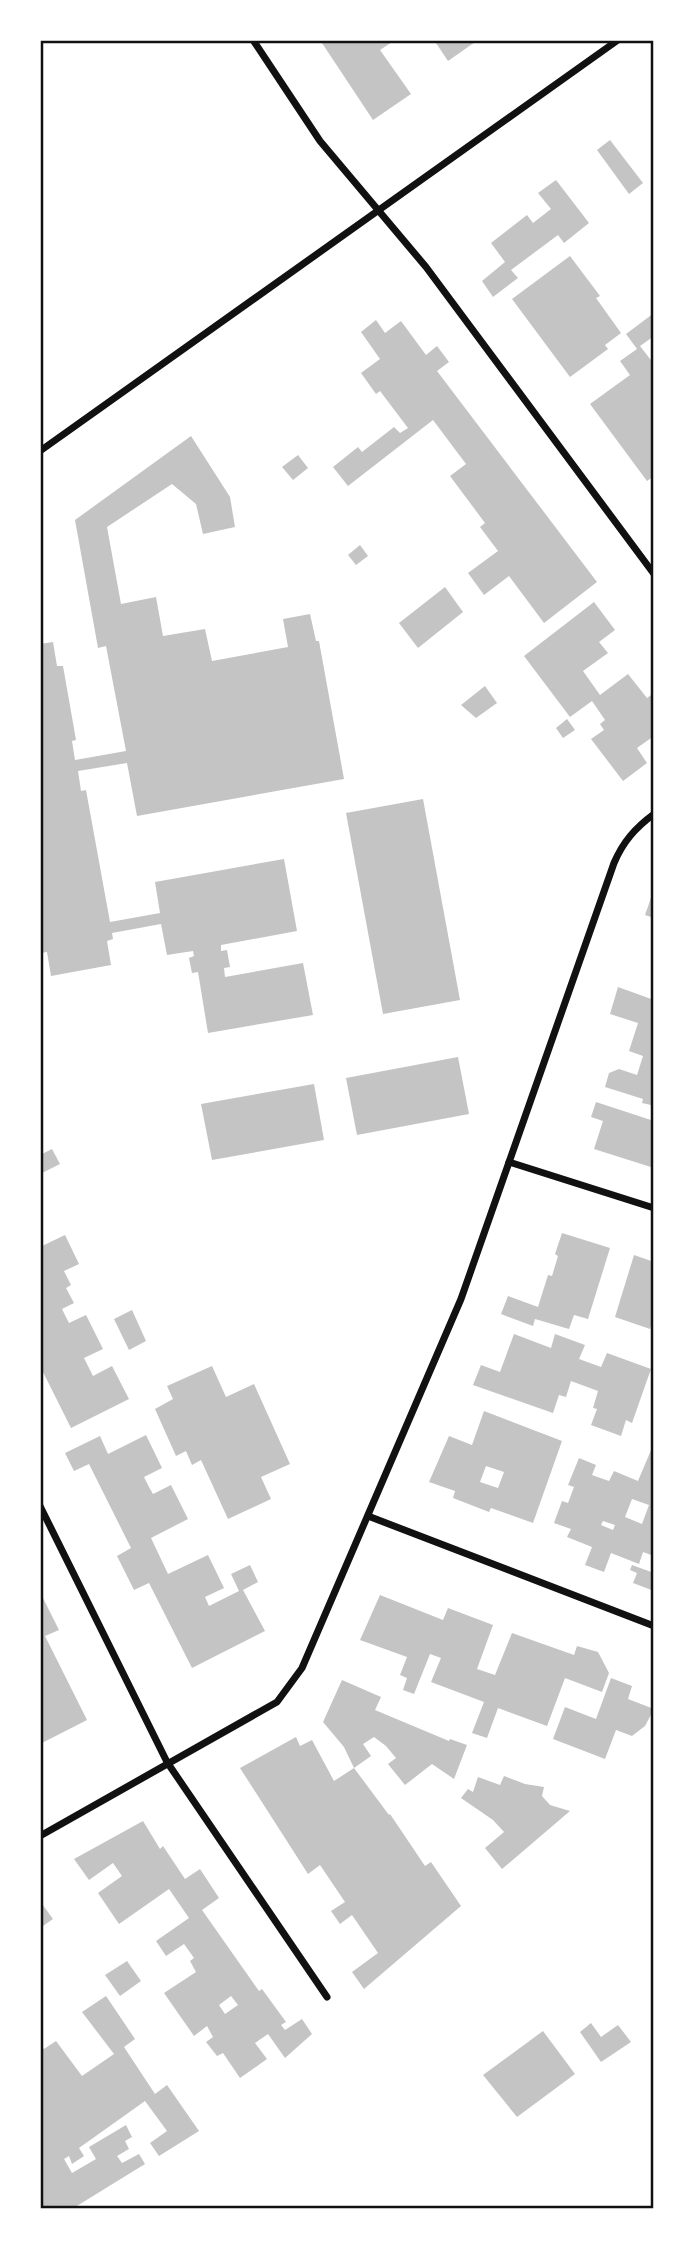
<svg xmlns="http://www.w3.org/2000/svg" width="694" height="2249" font-family="Signika,sans-serif">
<rect width="100%" height="100%" fill="#fff"/>
<g fill="#c4c4c4" fill-rule="evenodd">
<path d="M 320,40 L 395,40 L 380,50 L 411,94 L 373,120 Z"/>
<path d="M 434,40 L 478,40 L 448,61 Z"/>
<path d="M 610,140 L 643,183 L 629,194 L 597,150 Z"/>
<path d="M 556,180 L 589,223 L 564,243 L 558,235 L 511,270 L 518,278 L 493,297 L 482,281 L 505,262 L 491,243 L 527,215 L 533,223 L 551,209 L 538,193 Z"/>
<path d="M 570,256 L 600,296 L 596,298 L 621,333 L 605,345 L 608,349 L 570,377 L 512,299 Z"/>
<path d="M 654,313 L 654,336 L 640,346 L 654,364 L 654,476 L 647,481 L 590,404 L 630,375 L 620,361 L 637,349 L 626,334 Z"/>
<path d="M 376,320 L 385,333 L 401,321 L 426,355 L 437,346 L 449,362 L 437,371 L 597,582 L 544,623 L 509,576 L 484,595 L 468,573 L 498,551 L 480,527 L 485,523 L 450,476 L 466,464 L 433,420 L 348,486 L 333,467 L 358,447 L 362,452 L 394,427 L 400,433 L 408,428 L 380,391 L 376,394 L 361,373 L 380,359 L 361,332 Z"/>
<path d="M 191,436 L 230,497 L 235,527 L 203,534 L 196,504 L 172,484 L 107,527 L 121,604 L 156,597 L 163,636 L 205,629 L 212,661 L 288,647 L 283,619 L 310,614 L 316,641 L 319,641 L 344,779 L 137,816 L 127,763 L 78,771 L 81,791 L 86,790 L 110,922 L 160,913 L 155,882 L 284,859 L 297,931 L 221,945 L 221,951 L 227,950 L 230,967 L 224,968 L 225,977 L 303,963 L 313,1015 L 208,1033 L 198,972 L 192,973 L 189,958 L 194,956 L 193,951 L 167,955 L 161,924 L 112,933 L 113,939 L 107,941 L 111,965 L 51,976 L 47,952 L 41,953 L 40,948 L 40,644 L 53,642 L 57,666 L 63,666 L 76,740 L 72,741 L 75,760 L 126,751 L 106,646 L 98,648 L 75,520 Z"/>
<path d="M 298,455 L 308,468 L 293,480 L 282,467 Z"/>
<path d="M 360,545 L 368,556 L 356,565 L 348,555 Z"/>
<path d="M 445,587 L 463,612 L 418,648 L 399,623 Z"/>
<path d="M 594,602 L 615,630 L 599,642 L 608,653 L 583,671 L 600,695 L 628,674 L 647,698 L 654,693 L 654,736 L 637,748 L 647,763 L 623,781 L 591,739 L 604,730 L 600,724 L 605,720 L 592,701 L 570,717 L 524,656 Z"/>
<path d="M 485,686 L 497,703 L 476,718 L 461,705 Z"/>
<path d="M 567,719 L 575,730 L 563,738 L 556,728 Z"/>
<path d="M 423,799 L 460,1000 L 383,1014 L 346,813 Z"/>
<path d="M 653,892 L 654,892 L 654,918 L 645,915 Z"/>
<path d="M 618,987 L 654,1000 L 654,1102 L 652,1101 L 651,1105 L 642,1103 L 643,1099 L 605,1087 L 609,1073 L 619,1069 L 637,1075 L 643,1056 L 629,1051 L 638,1023 L 610,1014 Z"/>
<path d="M 458,1057 L 469,1114 L 357,1135 L 346,1078 Z"/>
<path d="M 314,1084 L 324,1140 L 212,1160 L 201,1104 Z"/>
<path d="M 596,1102 L 654,1121 L 654,1168 L 594,1149 L 603,1121 L 591,1117 Z"/>
<path d="M 52,1149 L 60,1164 L 40,1174 L 40,1155 Z"/>
<path d="M 562,1233 L 610,1248 L 588,1319 L 574,1315 L 569,1329 L 535,1319 L 533,1326 L 501,1314 L 508,1296 L 538,1307 L 548,1275 L 552,1276 L 558,1256 L 555,1254 Z"/>
<path d="M 65,1235 L 79,1264 L 64,1271 L 71,1285 L 66,1288 L 74,1303 L 62,1309 L 69,1323 L 86,1315 L 103,1349 L 84,1358 L 93,1376 L 112,1366 L 129,1399 L 71,1428 L 40,1366 L 40,1247 Z"/>
<path d="M 634,1255 L 654,1262 L 654,1317 L 650,1329 L 615,1317 Z"/>
<path d="M 132,1310 L 146,1341 L 129,1350 L 114,1319 Z"/>
<path d="M 514,1334 L 551,1348 L 555,1334 L 585,1345 L 579,1359 L 601,1367 L 607,1353 L 651,1369 L 632,1423 L 626,1420 L 621,1436 L 591,1425 L 597,1409 L 593,1408 L 598,1391 L 571,1381 L 566,1397 L 559,1395 L 553,1413 L 473,1385 L 481,1365 L 500,1372 Z"/>
<path d="M 212,1366 L 226,1397 L 254,1384 L 290,1464 L 261,1477 L 271,1499 L 228,1519 L 201,1460 L 192,1465 L 186,1451 L 176,1456 L 155,1409 L 173,1399 L 167,1386 Z"/>
<path d="M 484,1411 L 562,1441 L 533,1523 L 491,1508 L 489,1512 L 453,1498 L 455,1491 L 429,1482 L 449,1436 L 472,1445 ZM 486,1466 L 504,1472 L 498,1488 L 480,1482 Z"/>
<path d="M 146,1435 L 162,1468 L 144,1477 L 149,1487 L 153,1494 L 171,1485 L 188,1519 L 151,1538 L 168,1574 L 208,1555 L 224,1588 L 205,1597 L 209,1606 L 239,1591 L 231,1574 L 250,1565 L 258,1582 L 243,1590 L 265,1631 L 192,1668 L 149,1583 L 134,1590 L 117,1556 L 131,1548 L 89,1464 L 74,1471 L 65,1453 L 100,1436 L 108,1454 Z"/>
<path d="M 654,1443 L 654,1556 L 643,1552 L 639,1564 L 611,1553 L 604,1572 L 585,1565 L 592,1547 L 567,1537 L 571,1529 L 554,1523 L 562,1501 L 568,1503 L 574,1487 L 568,1485 L 579,1458 L 596,1465 L 592,1475 L 609,1481 L 614,1471 L 638,1481 ZM 632,1499 L 649,1505 L 642,1524 L 625,1517 ZM 603,1521 L 615,1525 L 613,1530 L 601,1525 Z"/>
<path d="M 632,1565 L 654,1573 L 654,1591 L 633,1583 L 637,1573 L 630,1570 Z"/>
<path d="M 40,1592 L 59,1630 L 45,1636 L 87,1720 L 40,1744 Z"/>
<path d="M 380,1595 L 443,1620 L 448,1608 L 493,1625 L 477,1669 L 495,1675 L 512,1633 L 574,1655 L 577,1646 L 598,1652 L 609,1673 L 602,1692 L 565,1678 L 547,1726 L 498,1708 L 487,1738 L 472,1733 L 484,1702 L 431,1682 L 441,1658 L 430,1654 L 414,1694 L 403,1690 L 407,1678 L 400,1675 L 407,1657 L 360,1640 Z"/>
<path d="M 611,1678 L 632,1686 L 628,1699 L 654,1709 L 645,1726 L 632,1736 L 616,1730 L 605,1759 L 553,1739 L 565,1707 L 596,1719 Z"/>
<path d="M 342,1680 L 381,1697 L 375,1710 L 449,1741 L 450,1739 L 467,1745 L 454,1779 L 432,1764 L 405,1785 L 388,1764 L 396,1758 L 386,1746 L 374,1737 L 363,1744 L 371,1756 L 354,1768 L 344,1747 L 323,1722 Z"/>
<path d="M 296,1737 L 300,1746 L 312,1740 L 334,1781 L 354,1768 L 389,1815 L 390,1814 L 425,1866 L 431,1862 L 461,1906 L 364,1989 L 352,1972 L 378,1953 L 352,1915 L 340,1924 L 331,1911 L 345,1902 L 320,1865 L 308,1874 L 240,1768 Z"/>
<path d="M 504,1776 L 525,1784 L 544,1787 L 542,1796 L 550,1805 L 570,1811 L 502,1869 L 485,1848 L 504,1832 L 493,1820 L 461,1798 L 468,1789 L 473,1792 L 478,1777 L 500,1785 Z"/>
<path d="M 143,1821 L 160,1849 L 163,1846 L 185,1879 L 200,1869 L 219,1898 L 202,1910 L 259,1991 L 262,1989 L 286,2022 L 281,2025 L 285,2030 L 302,2019 L 312,2034 L 285,2058 L 268,2034 L 255,2043 L 267,2059 L 240,2078 L 223,2053 L 217,2056 L 206,2042 L 213,2037 L 207,2026 L 194,2036 L 164,1993 L 196,1972 L 190,1961 L 194,1958 L 184,1944 L 166,1956 L 156,1941 L 189,1918 L 169,1889 L 119,1924 L 98,1893 L 122,1876 L 113,1863 L 89,1880 L 74,1859 ZM 231,1996 L 238,2005 L 225,2014 L 219,2005 Z"/>
<path d="M 40,1901 L 53,1919 L 40,1928 Z"/>
<path d="M 127,1961 L 141,1981 L 120,1996 L 105,1975 Z"/>
<path d="M 106,1996 L 135,2039 L 124,2047 L 155,2094 L 167,2085 L 199,2131 L 159,2156 L 150,2143 L 167,2131 L 145,2101 L 79,2148 L 84,2156 L 72,2164 L 69,2156 L 64,2159 L 72,2173 L 96,2159 L 89,2147 L 126,2125 L 132,2137 L 125,2141 L 129,2149 L 117,2156 L 122,2163 L 139,2154 L 145,2164 L 72,2209 L 40,2209 L 40,2044 L 44,2049 L 56,2041 L 82,2076 L 114,2054 L 82,2012 Z"/>
<path d="M 591,2023 L 601,2037 L 618,2025 L 631,2042 L 601,2062 L 580,2032 Z"/>
<path d="M 543,2031 L 575,2074 L 517,2117 L 483,2075 Z"/>
</g>
<g fill="none" stroke-linecap="round" stroke-linejoin="round">
<g stroke="#111" stroke-width="7">
<path d="M 253,40 L 320,141 L 426,267 L 654,574"/>
<path d="M 40,451 L 618,40"/>
<path d="M 509,1162 L 654,1208"/>
<path d="M 40,1506 L 167,1762 L 327,1997"/>
<path d="M 368,1516 L 654,1626"/>
<path d="M 40,1836 L 277,1702 L 302,1668 L 461,1299 L 614,863 C 623,842 635,828 654,814"/>
</g>
</g>
<rect width="694" height="2249" fill="none" stroke="#ffffff" stroke-width="84"/>
<rect x="42" y="42" width="610" height="2165" fill="none" stroke="#111" stroke-width="2.5"/>
</svg>
